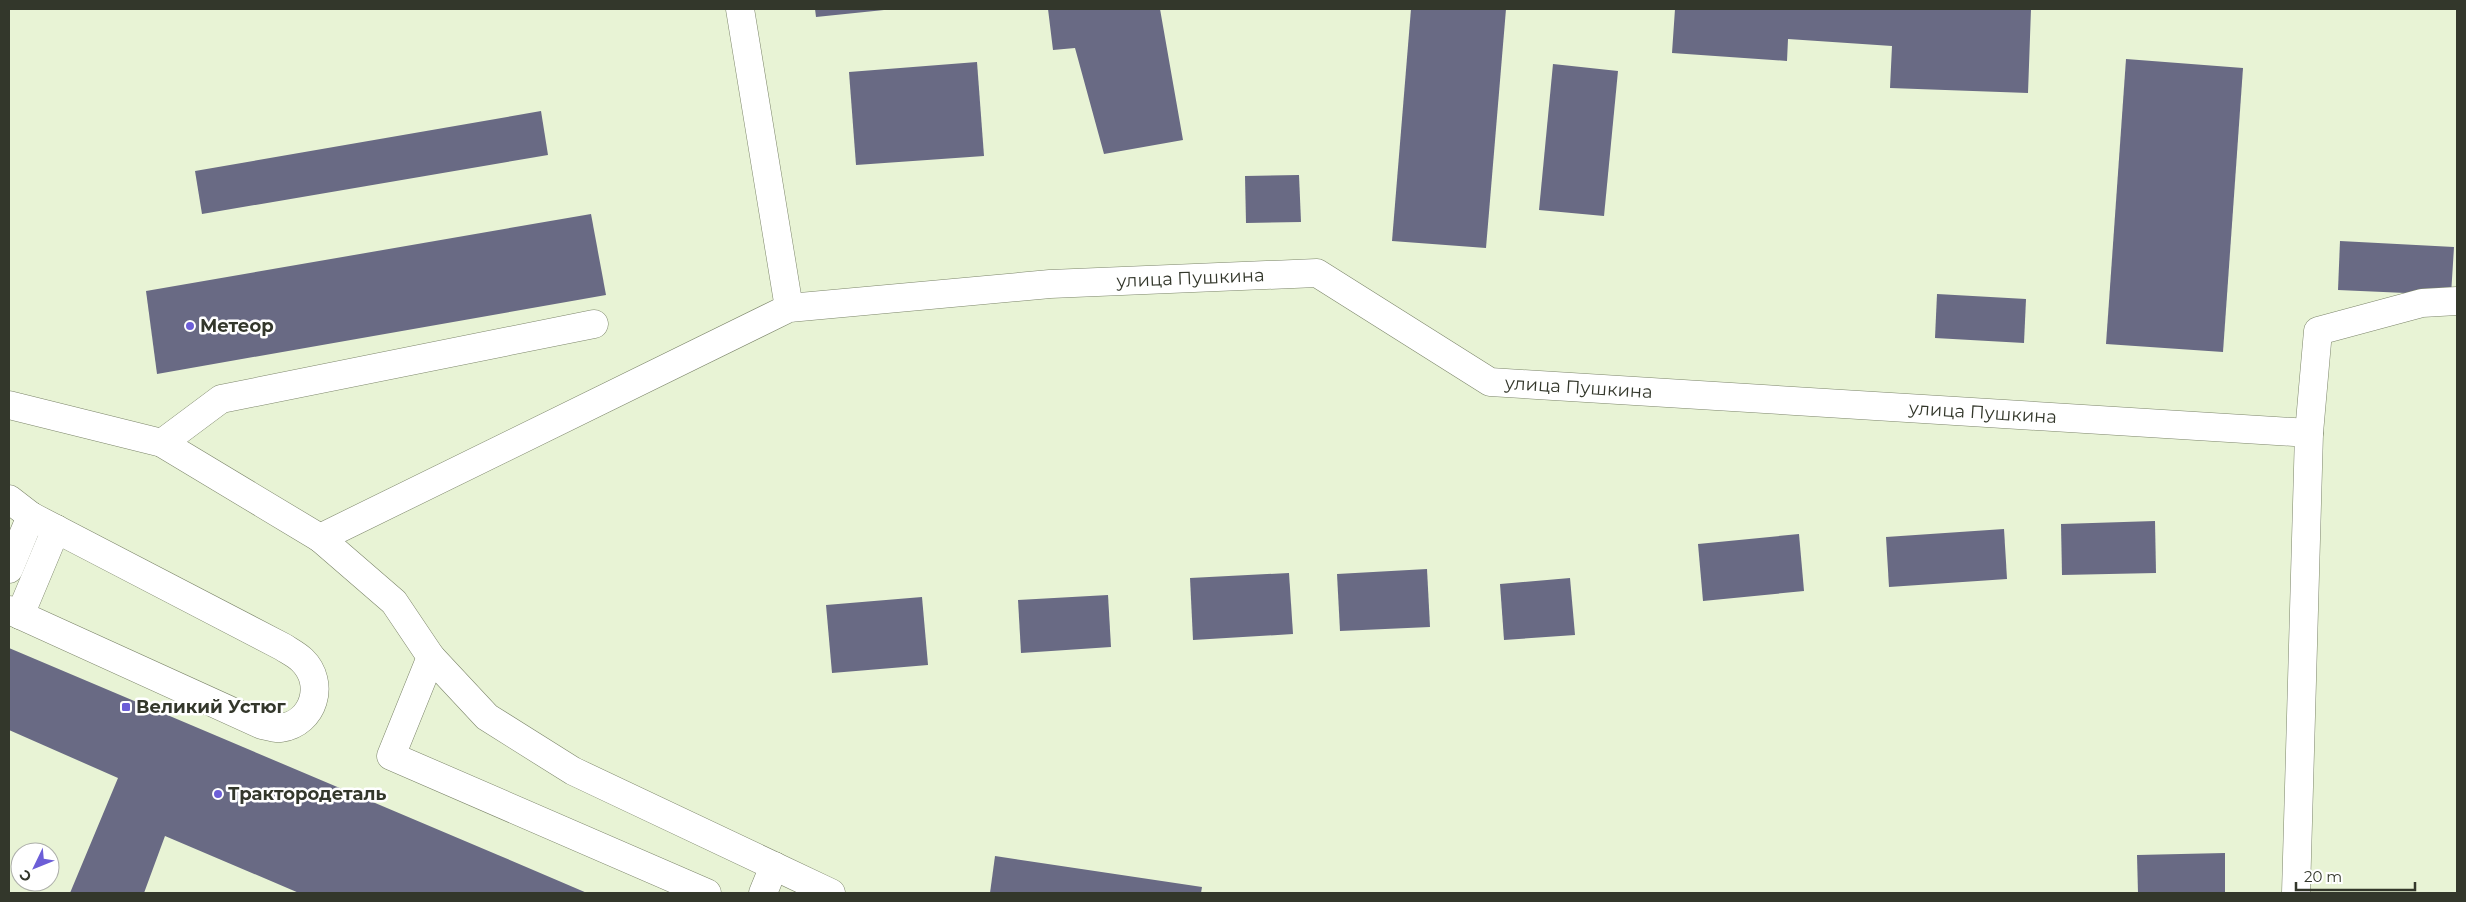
<svg xmlns="http://www.w3.org/2000/svg" width="2466" height="902" font-family="Montserrat,sans-serif">
<rect width="100%" height="100%" fill="#e8f3d5"/>
<g fill="#696a84">
<path d="M 815,9 L 884,9 L 884,10 L 816,17 Z"/>
<path d="M 1048,9 L 1160,9 L 1183,140 L 1104,154 L 1075,48 L 1053,50 Z"/>
<path d="M 1411,9 L 1506,9 L 1486,248 L 1392,241 Z"/>
<path d="M 1675,9 L 2031,9 L 2028,93 L 1890,88 L 1892,46 L 1788,39 L 1787,61 L 1672,53 Z"/>
<path d="M 2126,59 L 2243,68 L 2223,352 L 2106,344 Z"/>
<path d="M 977,62 L 984,156 L 856,165 L 849,72 Z"/>
<path d="M 1553,64 L 1618,71 L 1604,216 L 1539,210 Z"/>
<path d="M 541,111 L 548,155 L 202,214 L 195,171 Z"/>
<path d="M 1299,175 L 1301,222 L 1246,223 L 1245,176 Z"/>
<path d="M 591,214 L 606,295 L 157,374 L 146,291 Z"/>
<path d="M 2340,241 L 2454,247 L 2451,295 L 2338,290 Z"/>
<path d="M 1937,294 L 2026,299 L 2024,343 L 1935,338 Z"/>
<path d="M 2155,521 L 2156,573 L 2062,575 L 2061,524 Z"/>
<path d="M 2004,529 L 2007,579 L 1889,587 L 1886,537 Z"/>
<path d="M 1799,534 L 1804,591 L 1703,601 L 1698,544 Z"/>
<path d="M 1427,569 L 1430,627 L 1340,631 L 1337,574 Z"/>
<path d="M 1289,573 L 1293,634 L 1193,640 L 1190,578 Z"/>
<path d="M 1570,578 L 1575,635 L 1504,640 L 1500,584 Z"/>
<path d="M 1108,595 L 1111,647 L 1021,653 L 1018,600 Z"/>
<path d="M 922,597 L 928,665 L 832,673 L 826,605 Z"/>
<path d="M 9,648 L 498,855 L 587,893 L 299,893 L 165,836 L 144,893 L 70,893 L 118,778 L 9,730 Z"/>
<path d="M 2225,853 L 2225,893 L 2138,893 L 2137,855 Z"/>
<path d="M 995,856 L 1202,887 L 1201,893 L 990,893 Z"/>
</g>
<g fill="none" stroke-linecap="round" stroke-linejoin="round">
<g stroke="#7c856a" stroke-width="29">
<g id="minor">
<path d="M 740,9 L 789,308"/>
<path d="M 9,405 L 162,443 L 320,538 L 394,602 L 431,657 L 487,717 L 573,771 L 831,893"/>
<path d="M 162,443 L 221,399 L 594,324"/>
<path d="M 9,499 L 31,516 L 283,647 C 289,651 297,655 302,660 C 326,683 314,723 281,728 C 275,729 267,726 262,725 L 9,610"/>
<path id="s1" d="M 320,538 L 789,308 L 1050,284 L 1317,273 L 1490,382 L 2309,433"/>
<path d="M 9,569 L 31,516"/>
<path d="M 20,615 L 56,529"/>
<path d="M 431,657 L 391,756 L 707,893"/>
<path d="M 763,893 L 774,866"/>
<path d="M 2296,893 L 2309,433 L 2318,331 L 2422,303 L 2457,301"/>
</g>
</g>
<use href="#minor" stroke="#fff" stroke-width="28"/>
</g>
<g fill="#6c5ed7" stroke="#fff" stroke-width="2">
<circle cx="190" cy="326" r="5"/>
<rect x="121" y="702" width="10" height="10" rx="2.5"/>
<circle cx="218" cy="794" r="5"/>
</g>
<g text-anchor="middle" stroke-width="5" stroke-linejoin="round" paint-order="stroke">
<g font-size="18" fill="#33372b" stroke="#fff">
<text dy="6" stroke="none"><textPath href="#s1" startOffset="925">улица Пушкина</textPath></text>
<text dy="6" stroke="none"><textPath href="#s1" startOffset="1345">улица Пушкина</textPath></text>
<text dy="6" stroke="none"><textPath href="#s1" startOffset="1750">улица Пушкина</textPath></text>
</g>
<g font-size="18" font-weight="bold" fill="#33372b" stroke="#fff" text-anchor="start">
<text x="200" y="332">Метеор</text>
<text x="136" y="713">Великий Устюг</text>
<text x="228" y="800">Трактородеталь</text>
</g>
</g>
<rect width="2466" height="902" fill="none" stroke="#33372b" stroke-width="20"/>
<g transform="translate(35 867) rotate(227)"><circle r="24" fill="#ffffff" stroke="#adafaa"/>
<path d="M0-4L9 19L0 12L-9 19Z" fill="#6c5ed7"/>
<text y="-8" font-size="14" font-weight="bold" text-anchor="middle" fill="#33372b">С</text>
</g>
<path d="M2296 882v8h119v-8" fill="none" stroke="#33372b" stroke-width="2.5"/>
<text x="2304" y="882" font-size="15" fill="#33372b" stroke="#ffffff" stroke-width="4" paint-order="stroke">20 m</text>
</svg>
